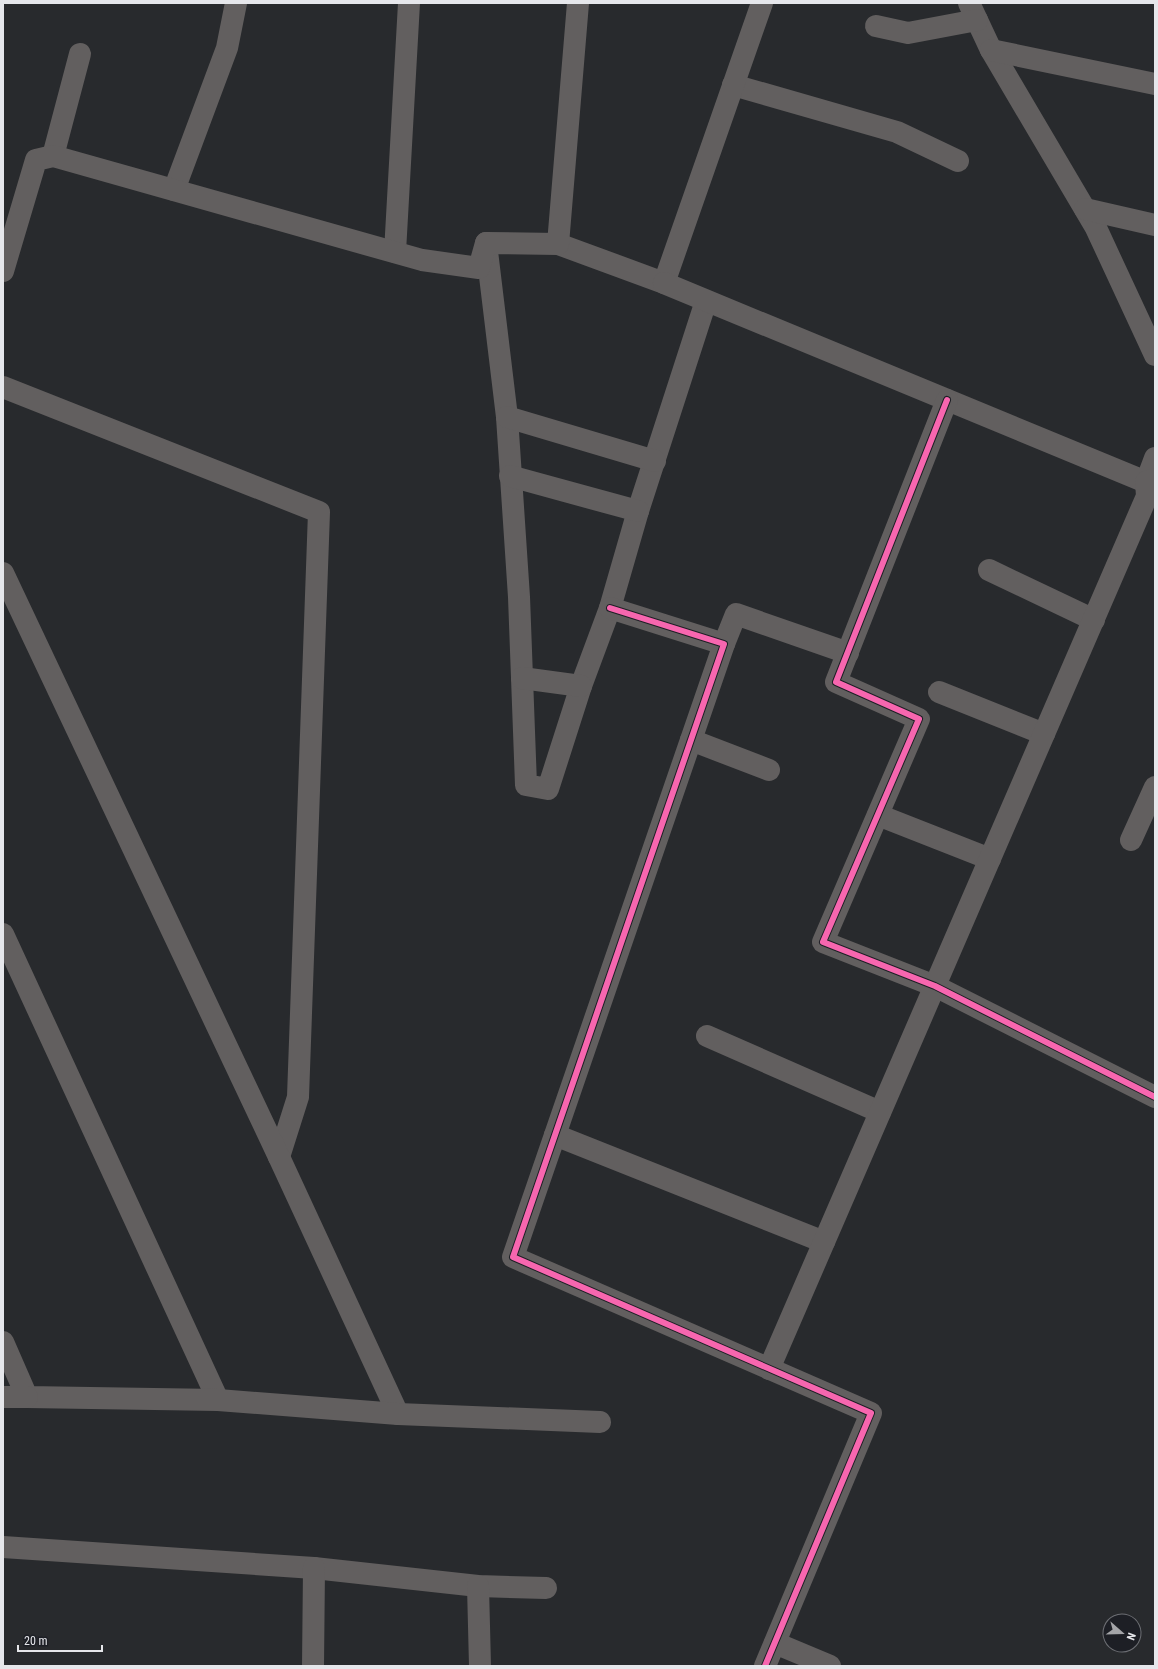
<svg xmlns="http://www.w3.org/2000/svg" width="1158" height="1669" font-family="'Roboto Condensed',sans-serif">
<rect width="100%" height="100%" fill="#282a2d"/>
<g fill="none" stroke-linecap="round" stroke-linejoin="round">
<g stroke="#625f5f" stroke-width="22">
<path d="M 969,3 L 991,50 L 1096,228 L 1155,355"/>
<path d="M 876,26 L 908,33 L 977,20"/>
<path d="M 991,50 L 1155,84"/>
<path d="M 733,85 L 897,132 L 958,161"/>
<path d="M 53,156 L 80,54"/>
<path d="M 174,190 L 227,48 L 236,3"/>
<path d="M 1085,209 L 1155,225"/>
<path d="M 486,243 L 507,417 L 519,597 L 526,785 L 548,789 L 581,686 L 610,608 L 638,511 L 706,301"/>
<path d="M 558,244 L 664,283 L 762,3"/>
<path d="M 395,252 L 409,3"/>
<path d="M 3,271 L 36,160 L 53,156 L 422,260 L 479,268 L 486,243 L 558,244 L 578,3"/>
<path d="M 664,283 L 1146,482 L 1155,458"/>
<path d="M 3,387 L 319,512 L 298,1097 L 279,1157"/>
<path d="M 947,400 L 836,682 L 919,719 L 823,942 L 935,986 L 1155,1097"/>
<path d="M 507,417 L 655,461"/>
<path d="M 510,476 L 638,511"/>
<path d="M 989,570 L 1094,620"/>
<path d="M 3,573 L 279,1157 L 398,1414"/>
<path d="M 610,608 L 724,644 L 513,1257 L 871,1413 L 765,1666"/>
<path d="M 724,644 L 736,614 L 848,653"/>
<path d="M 522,678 L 581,686"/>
<path d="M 939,692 L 1044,734"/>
<path d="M 691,740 L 769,770"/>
<path d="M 878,815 L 990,859"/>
<path d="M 1131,840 L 1155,787"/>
<path d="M 3,934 L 218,1400"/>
<path d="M 707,1036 L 880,1112"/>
<path d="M 555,1135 L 824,1242"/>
<path d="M 3,1342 L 27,1397 L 218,1400 L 398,1414 L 600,1422"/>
<path d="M 769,1369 L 1147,496 L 1146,482 L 1155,479"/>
<path d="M 3,1397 L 27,1397"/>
<path d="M 3,1547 L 314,1568 L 478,1586 L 546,1588"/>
<path d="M 478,1586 L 480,1666"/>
<path d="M 775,1643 L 830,1666"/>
<path d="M 313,1666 L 314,1568"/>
</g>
<g stroke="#1d1f25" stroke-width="8">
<g id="cycleway">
<path d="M 947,400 L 836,682 L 919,719 L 823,942 L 935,986 L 1155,1097"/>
<path d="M 610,608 L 724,644 L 513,1257 L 871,1413 L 765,1666"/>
</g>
</g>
<use href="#cycleway" stroke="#f766af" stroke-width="6"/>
</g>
<rect width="1158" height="1669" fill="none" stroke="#e6e7eb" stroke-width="8"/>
<g transform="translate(1122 1633) rotate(110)"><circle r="19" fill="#1d1f25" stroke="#6d6f74"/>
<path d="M0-3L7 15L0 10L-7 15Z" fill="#a4a5a8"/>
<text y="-6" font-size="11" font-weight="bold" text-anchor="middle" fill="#e6e7eb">N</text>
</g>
<path d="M18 1645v6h84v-6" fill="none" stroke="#e6e7eb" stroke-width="2"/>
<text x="24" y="1645" font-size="12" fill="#e6e7eb" stroke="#1d1f25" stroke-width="3" paint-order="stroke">20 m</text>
</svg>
